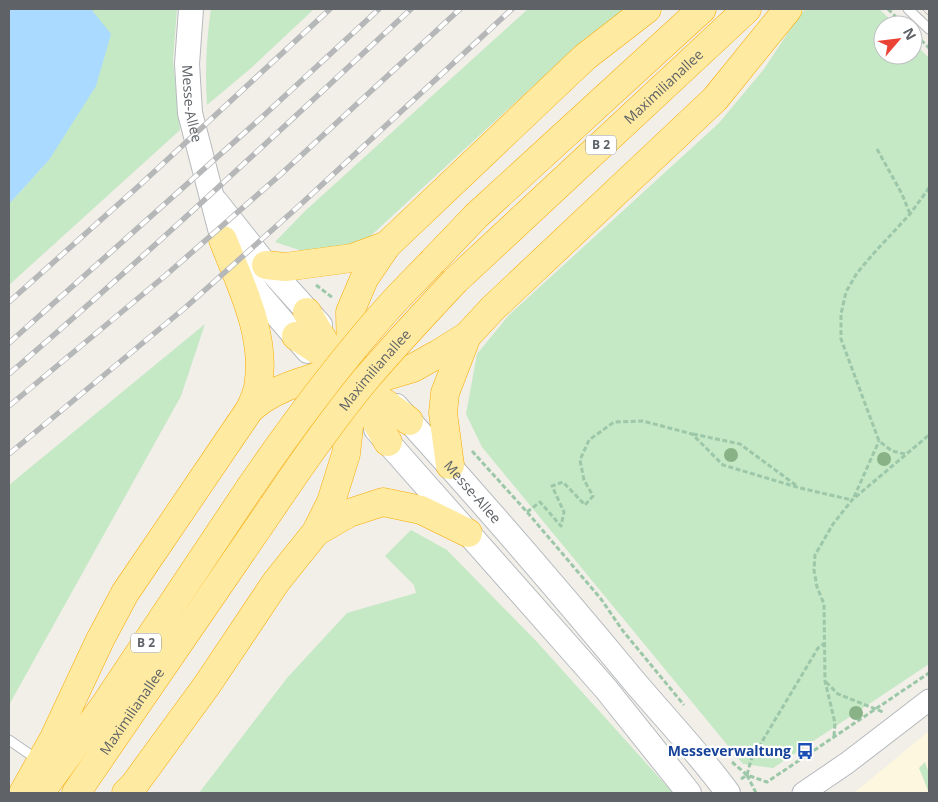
<svg xmlns="http://www.w3.org/2000/svg" width="938" height="802" font-family="'Open Sans',sans-serif">
<rect width="100%" height="100%" fill="#f1efe8"/>
<path fill="#fef7e0" d="M 929,731 L 929,793 L 854,793 Z"/>
<g fill="#c5e8c5">
<path d="M 91,9 L 177,9 L 173,60 L 180,130 L 9,285 L 9,204 L 49,160 Z"/>
<path d="M 211,9 L 314,9 L 250,69 L 207,105 C 205,73 206,41 211,9 Z"/>
<path d="M 528,9 L 626,9 L 583,40 L 364,242 L 314,255 L 275,242 L 305,211 Z"/>
<path d="M 806,9 L 879,9 L 896,25 L 883,25 L 883,55 L 913,55 L 913,42 L 929,58 L 929,664 L 773,768 L 743,764 L 482,447 L 466,414 L 477,354 L 509,315 L 719,123 L 764,69 L 801,13 Z"/>
<path d="M 205,324 L 181,396 L 9,705 L 9,485 Z"/>
<path d="M 411,530 L 447,550 L 537,642 L 673,793 L 199,793 L 287,678 L 347,613 L 416,593 L 414,585 L 385,556 Z"/>
<path d="M 925,762 L 929,773 L 929,793 L 919,768 Z"/>
</g>
<path fill="#aadaff" d="M 9,9 L 91,9 L 111,34 L 96,86 L 49,160 L 9,204 Z"/>
<g fill="none" stroke-linecap="round" stroke-linejoin="round">
<g stroke="#b5b8bc" stroke-width="11">
<g id="service">
<path d="M 908,9 L 929,29"/>
<path d="M 9,740 L 38,760"/>
</g>
</g>
<g stroke="#b5b8bc" stroke-width="23">
<path id="tertiary" d="M 803,793 L 847,763 L 929,700"/>
</g>
<g stroke="#b6babf" stroke-width="26">
<g id="secondary">
<path id="s1" d="M 191,9 L 187,64 L 190,113 L 223,240 L 258,293 L 308,351"/>
<path d="M 216,202 L 266,265 L 320,325"/>
<path id="s2" d="M 396,406 C 477,496 556,587 633,680 C 665,718 699,753 728,793"/>
<path d="M 376,429 L 606,689 L 689,793"/>
</g>
</g>
<g stroke="#f9ab00" stroke-width="29">
<g id="trunk">
<path d="M 223,240 C 241,286 267,336 258,387 C 257,394 253,402 250,409"/>
<path d="M 433,261 L 476,216 L 702,9"/>
<path d="M 266,265 L 285,267 L 352,258 L 387,245"/>
<path id="s3" d="M 455,281 L 747,9"/>
<path d="M 296,336 L 354,374 L 373,380 L 413,368 L 438,354 L 467,336 L 492,309 L 715,99 L 788,9"/>
<path d="M 388,442 L 370,411 L 354,374 L 351,358 L 350,312 L 364,279 L 387,245 L 585,57 L 647,9"/>
<path d="M 450,465 L 443,413 L 445,393 L 467,336"/>
<path d="M 316,532 L 349,513 L 383,502 L 421,510 L 468,533"/>
<path d="M 23,793 L 54,738 L 100,640 L 125,593 L 250,409 C 265,396 281,388 300,382 C 308,380 318,375 326,375 C 347,373 392,408 409,421"/>
<path d="M 40,793 L 104,706 L 249,489"/>
<path id="s4" d="M 76,793 L 273,506"/>
<path d="M 126,793 L 134,785 L 207,685 L 276,582 L 316,532 L 331,502 L 346,454 L 349,427 L 349,399 L 344,379 L 337,364 L 307,312"/>
</g>
</g>
<g stroke="#9cc7a9" stroke-width="3" stroke-dasharray="5 2.5" stroke-linecap="butt">
<path d="M 888,9 L 896,17"/>
<path d="M 921,40 L 929,48"/>
<path d="M 877,149 L 902,194 L 910,214"/>
<path d="M 316,285 L 333,298"/>
<path d="M 693,434 L 740,444 L 797,486"/>
<path d="M 472,451 L 527,512 L 601,599 L 623,631 L 684,705"/>
<path d="M 905,454 L 892,451 L 879,441 L 841,339 L 841,314 L 846,292 L 857,273 L 874,253 L 910,214 L 929,188"/>
<path d="M 854,497 L 879,441"/>
<path d="M 527,512 L 540,502 L 561,526 L 564,512 L 552,486 L 563,482 L 585,505 L 593,496 L 584,480 L 580,460 L 589,440 L 614,422 L 643,421 L 692,434 L 723,465 L 800,488 L 852,500"/>
<path d="M 826,682 L 838,694 L 883,712"/>
<path d="M 834,736 L 835,723 L 825,681 L 824,604 L 817,587 L 814,570 L 815,555 L 833,524 L 852,500 L 929,435"/>
<path d="M 732,762 L 747,775 L 767,782 L 929,673"/>
<path d="M 747,775 L 756,793"/>
<path d="M 741,779 L 747,775 L 751,760 L 818,648 L 825,643"/>
</g>
<use href="#service" stroke="#fff" stroke-width="9"/>
<use href="#tertiary" stroke="#fff" stroke-width="21"/>
<use href="#secondary" stroke="#fff" stroke-width="24"/>
<use href="#trunk" stroke="#feeaa1" stroke-width="28"/>
<path stroke="#b6b7b8" stroke-width="1" d="M 922,9 L 929,16"/>
<g stroke="#b6b7b8" stroke-width="5.5">
<g id="rail">
<path d="M 9,302 L 141,184 L 330,9"/>
<path d="M 9,343 L 261,118 L 379,9"/>
<path d="M 9,374 C 146,256 278,132 411,9"/>
<path d="M 9,406 L 166,275 L 280,175 L 460,9"/>
<path d="M 9,454 L 186,307 L 300,205 L 512,9"/>
</g>
</g>
<use href="#rail" stroke="#fff" stroke-width="4" stroke-dasharray="11" stroke-linecap="butt"/>
<g stroke="#f9ab00" stroke-width="29" stroke-linecap="butt">
<g id="trunk-bridge">
<path d="M 249,489 C 290,429 333,371 381,316 C 397,297 416,279 433,261"/>
<path id="s5" d="M 273,506 C 302,463 332,420 365,380 C 394,346 424,314 455,281"/>
</g>
</g>
<use href="#trunk-bridge" stroke="#feeaa1" stroke-width="28"/>
</g>
<g fill="#89b387">
<circle cx="731" cy="455" r="7"/>
<circle cx="884" cy="459" r="7"/>
<circle cx="856" cy="713" r="7"/>
</g>
<defs>
<g id="bus-bare" transform="scale(1.35)"><path d="M-5-6H5V4H4V6H2V4H-2V6H-4V4H-5ZM-3.5-4V0h7V-4ZM-3.5 1.2v1.5H-2V1.2ZM2 1.2v1.5H3.5V1.2Z" fill="#1a4fb4" stroke="#fff" stroke-width="2.5" paint-order="stroke"/></g>
</defs>
<g fill-rule="evenodd">
<use href="#bus-bare" x="805" y="751"/>
</g>
<g text-anchor="middle" stroke-width="4.5" stroke-linejoin="round" paint-order="stroke">
<g fill="#fff" stroke="#8f9295" stroke-width="1">
<rect x="586" y="135.5" width="30" height="19" rx="4"/>
<rect x="131" y="633.5" width="30" height="19" rx="4"/>
</g>
<g font-size="12" font-weight="bold" fill="#5f6368">
<text x="601" y="149">B 2</text>
<text x="146" y="647">B 2</text>
</g>
<g font-size="14" fill="#5f6368" stroke="#fff">
<text dy="5" stroke="none"><textPath href="#s3" startOffset="285">Maximilianallee</textPath></text>
<text dy="5" stroke="none"><textPath href="#s1" startOffset="95">Messe-Allee</textPath></text>
<text dy="5" stroke="none"><textPath href="#s5" startOffset="170">Maximilianallee</textPath></text>
<text dy="5" stroke="none"><textPath href="#s2" startOffset="115">Messe-Allee</textPath></text>
<text dy="5" stroke="none"><textPath href="#s4" startOffset="99">Maximilianallee</textPath></text>
</g>
<g font-size="14" font-weight="bold" fill="#164399" stroke="#fff" text-anchor="end">
<text x="791" y="756">Messeverwaltung</text>
</g>
</g>
<rect width="938" height="802" fill="none" stroke="#5f6368" stroke-width="20"/>
<g transform="translate(898 40) rotate(62)"><circle r="24" fill="#ffffff" stroke="#bfc1c3"/>
<path d="M0-4L9 19L0 12L-9 19Z" fill="#ea4335"/>
<text y="-8" font-size="14" font-weight="bold" text-anchor="middle" fill="#5f6368">N</text>
</g>
</svg>
